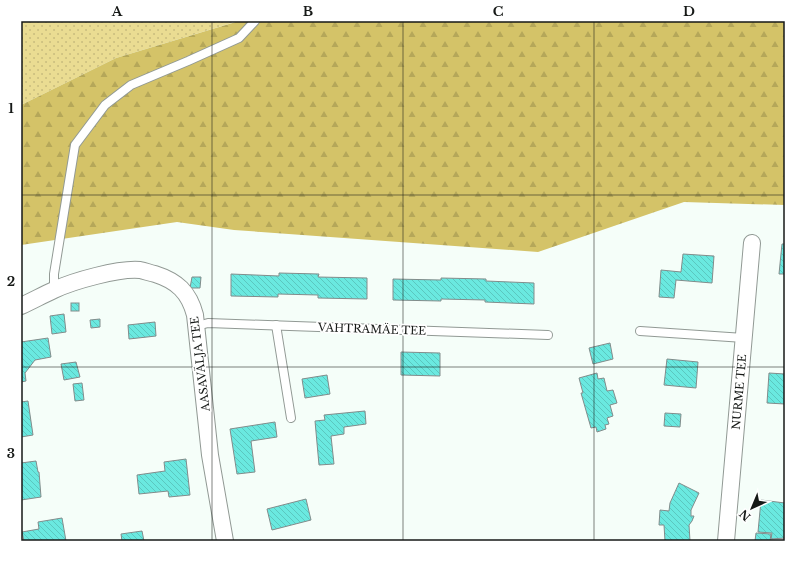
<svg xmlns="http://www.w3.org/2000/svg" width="806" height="562" font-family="'Libre Baskerville',serif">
<defs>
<pattern id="grass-dots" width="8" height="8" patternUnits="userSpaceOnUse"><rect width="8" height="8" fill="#eadc92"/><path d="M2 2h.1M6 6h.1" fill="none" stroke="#c8bc7d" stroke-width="1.8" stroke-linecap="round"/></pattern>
<pattern id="forest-firs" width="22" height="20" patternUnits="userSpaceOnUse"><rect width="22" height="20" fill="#d4c368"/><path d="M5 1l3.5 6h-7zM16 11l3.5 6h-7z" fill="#b5a759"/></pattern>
<pattern id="building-back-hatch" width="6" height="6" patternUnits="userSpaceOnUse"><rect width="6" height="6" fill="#6ae9e0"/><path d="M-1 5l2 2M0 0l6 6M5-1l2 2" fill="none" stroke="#5bc7bf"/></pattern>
</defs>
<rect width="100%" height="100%" fill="#f5fef9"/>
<path fill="url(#grass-dots)" d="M 21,21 L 231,21 L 232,23 L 116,58 L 21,105 Z"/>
<path fill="url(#forest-firs)" d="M 239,21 L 785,21 L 785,205 L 684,202 L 538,252 L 234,230 L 177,222 L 21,245 L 21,105 L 116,58 Z"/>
<g fill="url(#building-back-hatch)" stroke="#828c8b">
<path d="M 782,244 L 785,244 L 785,274 L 779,274 Z"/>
<path d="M 683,254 L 714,256 L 712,283 L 676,280 L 674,298 L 659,297 L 661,270 L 681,272 Z"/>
<path d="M 279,273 L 319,274 L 318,277 L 367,278 L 367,299 L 318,298 L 318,295 L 278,294 L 278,297 L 231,296 L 231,274 L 279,276 Z"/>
<path d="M 192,277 L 201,277 L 200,288 L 190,288 Z"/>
<path d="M 441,278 L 486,279 L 486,281 L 534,283 L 534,304 L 485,302 L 485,300 L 441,299 L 441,301 L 393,300 L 393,279 L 441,280 Z"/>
<rect x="71" y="303" width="8" height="8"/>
<path d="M 64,314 L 66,332 L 52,334 L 50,316 Z"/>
<path d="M 100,319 L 100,327 L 91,328 L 90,320 Z"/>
<path d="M 155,322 L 156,336 L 129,339 L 128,325 Z"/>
<path d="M 48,338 L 51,357 L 35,360 L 25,373 L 26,381 L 21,382 L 21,342 Z"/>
<path d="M 610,343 L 613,359 L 593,364 L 589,348 Z"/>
<path d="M 401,352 L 440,353 L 440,376 L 401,375 Z"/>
<path d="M 667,359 L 698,362 L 696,388 L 664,385 Z"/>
<path d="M 76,362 L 80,377 L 64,380 L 61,364 Z"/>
<path d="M 597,373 L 598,379 L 604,378 L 607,391 L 613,390 L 617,403 L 610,405 L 613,416 L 607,418 L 609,424 L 605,425 L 606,429 L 597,432 L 596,427 L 591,428 L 581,393 L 583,393 L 579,378 Z"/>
<path d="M 769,373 L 785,374 L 785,404 L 767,403 Z"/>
<path d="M 327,375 L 330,394 L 305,398 L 302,379 Z"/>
<path d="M 82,383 L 84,400 L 75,401 L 73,384 Z"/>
<path d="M 28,401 L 33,435 L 21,437 L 21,402 Z"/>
<path d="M 365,411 L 366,424 L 344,427 L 344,434 L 331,436 L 334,464 L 319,465 L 315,421 L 325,420 L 324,415 Z"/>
<path d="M 665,413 L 681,414 L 680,427 L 664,426 Z"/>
<path d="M 275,422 L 277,437 L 251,441 L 255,472 L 237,474 L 230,429 Z"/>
<path d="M 186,459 L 190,495 L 169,497 L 168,491 L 139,494 L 137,475 L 165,471 L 164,462 Z"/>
<path d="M 36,461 L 38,472 L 39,472 L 41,497 L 21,500 L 21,463 Z"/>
<path d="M 679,483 L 699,493 L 691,510 L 691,516 L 694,516 L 692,521 L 689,525 L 690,541 L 665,541 L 664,525 L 659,525 L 660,510 L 669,511 L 670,503 Z"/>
<path d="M 306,499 L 311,520 L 272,530 L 267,509 Z"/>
<path d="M 761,500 L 785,503 L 785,538 L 771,539 L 772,533 L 758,532 Z"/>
<path d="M 62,518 L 66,541 L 24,541 L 22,532 L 39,529 L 38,522 Z"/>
<path d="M 142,531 L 144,541 L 122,541 L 121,534 Z"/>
<path d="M 756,533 L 771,534 L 770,541 L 755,541 Z"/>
</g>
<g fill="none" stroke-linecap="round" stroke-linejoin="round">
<g stroke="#919994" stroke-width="10">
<g id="lane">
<path d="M 54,290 L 54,274 L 75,145 L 105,105 L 131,85 L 188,61 L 239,38 L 255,21"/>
<path d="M 276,325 L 291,418"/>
<path d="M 197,326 L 208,323 L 548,335"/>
<path d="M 640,331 L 744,338"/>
</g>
</g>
<g stroke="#919994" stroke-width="18">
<g id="street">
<path d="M 21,306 C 32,301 43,295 54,290 C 73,281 119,268 140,270 C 145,271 150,273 155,274 C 177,281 189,292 195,315 L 210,455 L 225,541"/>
<path d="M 726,541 L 752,243"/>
</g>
</g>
<use href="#lane" stroke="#fff" stroke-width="8"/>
<use href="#street" stroke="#fff" stroke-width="16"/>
</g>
<path fill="none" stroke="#161917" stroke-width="1" stroke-opacity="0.55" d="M 212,21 L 212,541M 403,21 L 403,541M 594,21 L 594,541M 21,195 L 785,195M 21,367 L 785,367"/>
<g text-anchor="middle" stroke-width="3.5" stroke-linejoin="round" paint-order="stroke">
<g font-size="11" fill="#161917" stroke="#fff">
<text transform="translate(372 329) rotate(2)" y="4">VAHTRAMÄE TEE</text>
<text transform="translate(200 364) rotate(-97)" y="4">AASAVÄLJA TEE</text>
<text transform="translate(739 392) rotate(-85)" y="4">NURME TEE</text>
</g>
</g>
<rect width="806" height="562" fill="none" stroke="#ffffff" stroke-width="44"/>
<g transform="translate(752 508) rotate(224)" stroke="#ffffff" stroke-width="3" paint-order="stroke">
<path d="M0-3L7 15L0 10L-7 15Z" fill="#161917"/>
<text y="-6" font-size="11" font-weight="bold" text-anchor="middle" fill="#161917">N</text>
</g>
<rect x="22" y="22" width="762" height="518" fill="none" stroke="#161917" stroke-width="1.5"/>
<g font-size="13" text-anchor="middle" font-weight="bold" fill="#161917">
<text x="117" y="16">A</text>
<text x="308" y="16">B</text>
<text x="498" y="16">C</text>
<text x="689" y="16">D</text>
<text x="11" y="113">1</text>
<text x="11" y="286">2</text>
<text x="11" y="458">3</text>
</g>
</svg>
